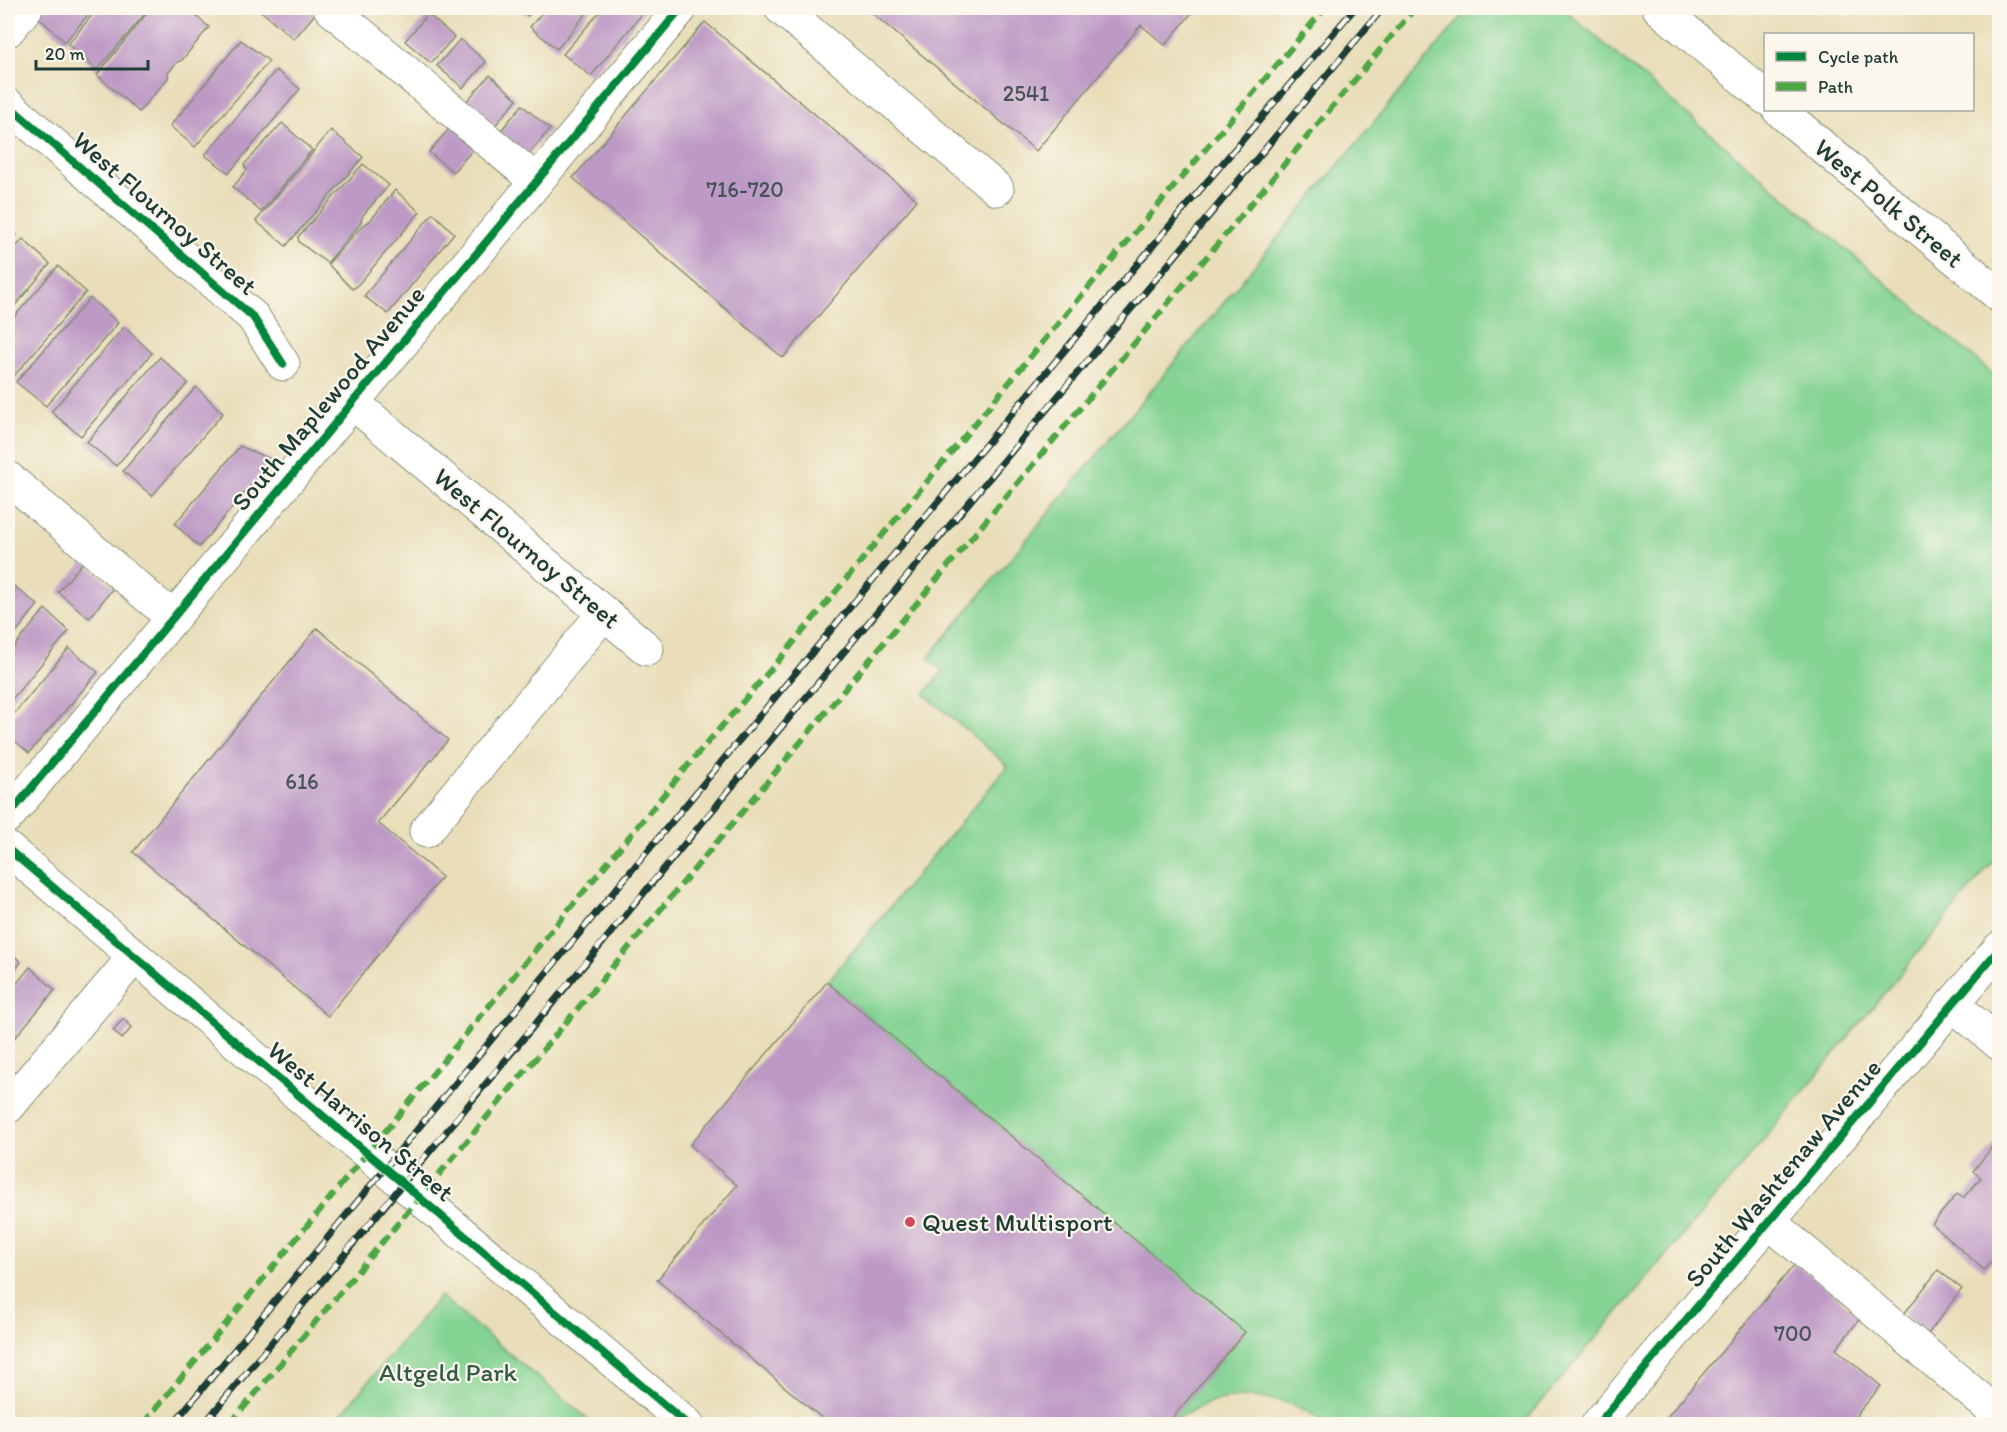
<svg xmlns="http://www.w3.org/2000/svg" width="2007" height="1432" font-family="Itim,sans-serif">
<rect width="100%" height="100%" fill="#fbf7ec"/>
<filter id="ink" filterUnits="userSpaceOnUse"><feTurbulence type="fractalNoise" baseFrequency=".0167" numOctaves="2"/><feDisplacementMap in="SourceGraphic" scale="12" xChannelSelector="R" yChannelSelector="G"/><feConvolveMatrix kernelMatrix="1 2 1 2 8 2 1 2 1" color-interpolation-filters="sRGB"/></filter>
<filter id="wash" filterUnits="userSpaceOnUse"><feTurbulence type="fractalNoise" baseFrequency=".008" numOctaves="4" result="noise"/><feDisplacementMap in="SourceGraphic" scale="24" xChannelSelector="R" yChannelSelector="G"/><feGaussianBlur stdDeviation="1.35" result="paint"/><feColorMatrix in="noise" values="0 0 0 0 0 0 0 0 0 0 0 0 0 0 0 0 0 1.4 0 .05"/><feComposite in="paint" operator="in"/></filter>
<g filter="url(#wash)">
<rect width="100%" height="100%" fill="#e9deb9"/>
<g fill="#84d393" stroke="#528864" stroke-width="1.5">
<path d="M 1469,8 L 1562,8 L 1999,379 L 1999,854 L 1757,1148 L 1523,1424 L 1325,1424 C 1296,1399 1254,1392 1217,1400 C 1201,1404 1181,1417 1167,1424 L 1244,1332 L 827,982 L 1008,766 L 924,694 L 943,671 L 928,658 Z"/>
<path d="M 440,1296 L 594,1424 L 333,1424 Z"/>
</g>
<g id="blocks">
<g fill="#bd9ac5">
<path d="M 41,8 L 94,8 L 65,42 L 35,14 Z"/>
<path d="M 98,8 L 150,8 L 97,70 L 68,44 Z"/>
<path d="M 151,8 L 186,8 L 209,27 L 182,60 L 176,63 L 168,73 L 168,78 L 139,112 L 97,75 Z"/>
<path d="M 264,8 L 308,8 L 315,14 L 294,39 L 261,11 Z"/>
<path d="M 518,8 L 535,8 L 528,16 Z"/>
<path d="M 546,8 L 591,8 L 557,49 L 530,27 Z"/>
<path d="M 603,8 L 647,8 L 591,76 L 563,54 Z"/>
<path d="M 866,8 L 1196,8 L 1165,45 L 1141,25 L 1036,151 Z"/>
<path d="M 428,14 L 454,37 L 431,63 L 405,41 Z"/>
<path d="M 705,22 L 917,200 L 783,358 L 573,178 Z"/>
<path d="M 460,39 L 486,62 L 463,88 L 437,66 Z"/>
<path d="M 241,40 L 269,61 L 195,147 L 170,126 Z"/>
<path d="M 276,70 L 300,89 L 229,173 L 205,155 Z"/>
<path d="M 490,75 L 517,99 L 494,127 L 465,103 Z"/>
<path d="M 522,105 L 550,129 L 526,157 L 498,134 Z"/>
<path d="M 282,123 L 312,150 L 261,212 L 233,187 L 247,170 L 244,165 Z"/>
<path d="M 453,124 L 477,145 L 453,172 L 429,152 Z"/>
<path d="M 331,130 L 363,157 L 286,246 L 256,221 Z"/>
<path d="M 363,164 L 389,185 L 363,215 L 360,224 L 327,263 L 299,242 L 298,237 Z"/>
<path d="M 395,190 L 420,212 L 356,287 L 352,289 L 328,264 L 362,226 L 370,221 Z"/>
<path d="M 433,213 L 454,233 L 388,314 L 364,296 Z"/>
<path d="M 8,226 L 17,235 L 8,246 Z"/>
<path d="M 23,239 L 50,264 L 8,314 L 8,256 Z"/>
<path d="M 58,266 L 86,292 L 14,376 L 8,370 L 8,324 Z"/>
<path d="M 90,298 L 118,323 L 46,406 L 16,382 Z"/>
<path d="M 124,327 L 152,353 L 81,436 L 51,412 Z"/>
<path d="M 160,357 L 188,383 L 116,466 L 87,442 Z"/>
<path d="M 196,387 L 223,413 L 152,496 L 123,471 Z"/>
<path d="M 240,446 L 272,460 L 199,547 L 175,524 Z"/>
<path d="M 83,562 L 114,587 L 89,618 L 58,592 Z"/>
<path d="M 11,584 L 38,605 L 8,642 L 8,588 Z"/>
<path d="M 45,609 L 69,631 L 8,704 L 8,654 Z"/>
<path d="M 317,628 L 448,740 L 378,823 L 442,877 L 328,1016 L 133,852 Z"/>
<path d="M 69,648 L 98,672 L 29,753 L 8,735 L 8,721 Z"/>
<path d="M 8,950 L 21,962 L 8,979 Z"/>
<path d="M 30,967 L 55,990 L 8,1046 L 8,994 Z"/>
<path d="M 827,982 L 1245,1332 L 1167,1424 L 829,1424 L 657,1280 L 737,1185 L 690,1145 Z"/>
<path d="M 123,1019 L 132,1027 L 122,1039 L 113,1030 Z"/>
<path d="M 1997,1141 L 2000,1141 L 2000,1252 L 1984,1270 L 1932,1224 L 1957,1194 L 1963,1198 L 1981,1178 L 1973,1171 Z"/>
<path d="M 1796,1263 L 1861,1317 L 1836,1349 L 1881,1386 L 1849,1424 L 1661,1424 Z"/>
<path d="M 1938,1270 L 1962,1289 L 1928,1334 L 1904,1314 Z"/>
</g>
</g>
</g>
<g filter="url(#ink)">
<use href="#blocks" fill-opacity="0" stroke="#848e76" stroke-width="1.5"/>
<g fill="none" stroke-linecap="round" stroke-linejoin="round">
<g stroke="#848e76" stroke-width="35">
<g id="minor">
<path d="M 330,8 L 536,181"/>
<path d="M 781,8 L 997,189"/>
<path d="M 1659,8 L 1766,98"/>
<path d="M 8,30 L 26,8"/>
<path d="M 8,105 L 253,317 L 283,364"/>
<path d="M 1779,110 L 2000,296"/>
<path d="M 352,402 L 647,649"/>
<path d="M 8,478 L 172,617"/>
<path d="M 8,816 L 681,8"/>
<path d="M 426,831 L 604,613"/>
<path d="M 8,849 L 687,1424"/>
<path d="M 1952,1004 L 2000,1044"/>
<path d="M 8,1107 L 134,957"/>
<path d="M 1769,1222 L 2000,1416"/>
<path d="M 1598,1424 L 2000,948"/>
</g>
</g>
<use href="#minor" stroke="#fff" stroke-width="33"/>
<g stroke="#1f3d34" stroke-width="7">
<g id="rail">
<path d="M 173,1424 C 566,951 955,475 1355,8"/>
<path d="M 204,1424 C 594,950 988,478 1383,8"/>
</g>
</g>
<use href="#rail" stroke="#fbf7ec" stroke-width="4.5" stroke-dasharray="14" stroke-linecap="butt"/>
<g stroke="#4fa644" stroke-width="6" stroke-dasharray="12 6" stroke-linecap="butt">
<path d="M 143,1424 L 695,757 L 779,660 L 1061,320 L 1325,8"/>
<path d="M 230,1424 L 1415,8"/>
</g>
<g stroke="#fbf7ec" stroke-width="11">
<g id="cycleway">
<path d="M 8,105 L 253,317 L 283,364"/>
<path d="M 8,816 L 681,8"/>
<path d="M 8,849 L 687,1424"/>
<path d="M 1598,1424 L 2000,948"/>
</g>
</g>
<use href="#cycleway" stroke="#00873e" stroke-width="8"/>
</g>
</g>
<circle fill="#d1495b" stroke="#fbf7ec" stroke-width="2" cx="910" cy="1222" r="6"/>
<g text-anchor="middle" stroke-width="4.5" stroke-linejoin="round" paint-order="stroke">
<g font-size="22" fill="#465458">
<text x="1026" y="101">2541</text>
<text x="745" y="197">716-720</text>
<text x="302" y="789">616</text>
<text x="1793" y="1341">700</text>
</g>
<g font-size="26" fill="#1f3d34" stroke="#fbf7ec">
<text transform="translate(1889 203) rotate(40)" y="9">West Polk Street</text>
<text transform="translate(165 213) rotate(41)" y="9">West Flournoy Street</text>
<text transform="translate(328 398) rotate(-50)" y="9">South Maplewood Avenue</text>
<text transform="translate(527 548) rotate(40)" y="9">West Flournoy Street</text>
<text transform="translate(361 1121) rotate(40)" y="9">West Harrison Street</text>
<text transform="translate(1783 1173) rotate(-50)" y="9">South Washtenaw Avenue</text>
</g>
<g font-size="26" fill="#1f3d34" stroke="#fbf7ec" text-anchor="start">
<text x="922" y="1231">Quest Multisport</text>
</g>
<g font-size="26" fill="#335b47" stroke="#fbf7ec">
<text x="448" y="1381">Altgeld Park</text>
</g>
</g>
<rect width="2007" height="1432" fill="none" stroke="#fbf7ec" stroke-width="30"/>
<rect x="1764" y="33" width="210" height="78" fill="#fbf7ec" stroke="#a3ada2" stroke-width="1.5"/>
<rect x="1776" y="52" width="30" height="9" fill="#00873e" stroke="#a3ada2" stroke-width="1.5"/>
<text x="1818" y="63" font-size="18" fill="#1f3d34">Cycle path</text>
<rect x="1776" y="82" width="30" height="9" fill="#4fa644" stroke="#a3ada2" stroke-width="1.5"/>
<text x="1818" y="93" font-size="18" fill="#1f3d34">Path</text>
<path d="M36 60v9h112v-9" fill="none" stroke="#1f3d34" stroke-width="3"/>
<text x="45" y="60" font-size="18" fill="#1f3d34" stroke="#fbf7ec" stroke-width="4.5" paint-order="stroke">20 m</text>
</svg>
